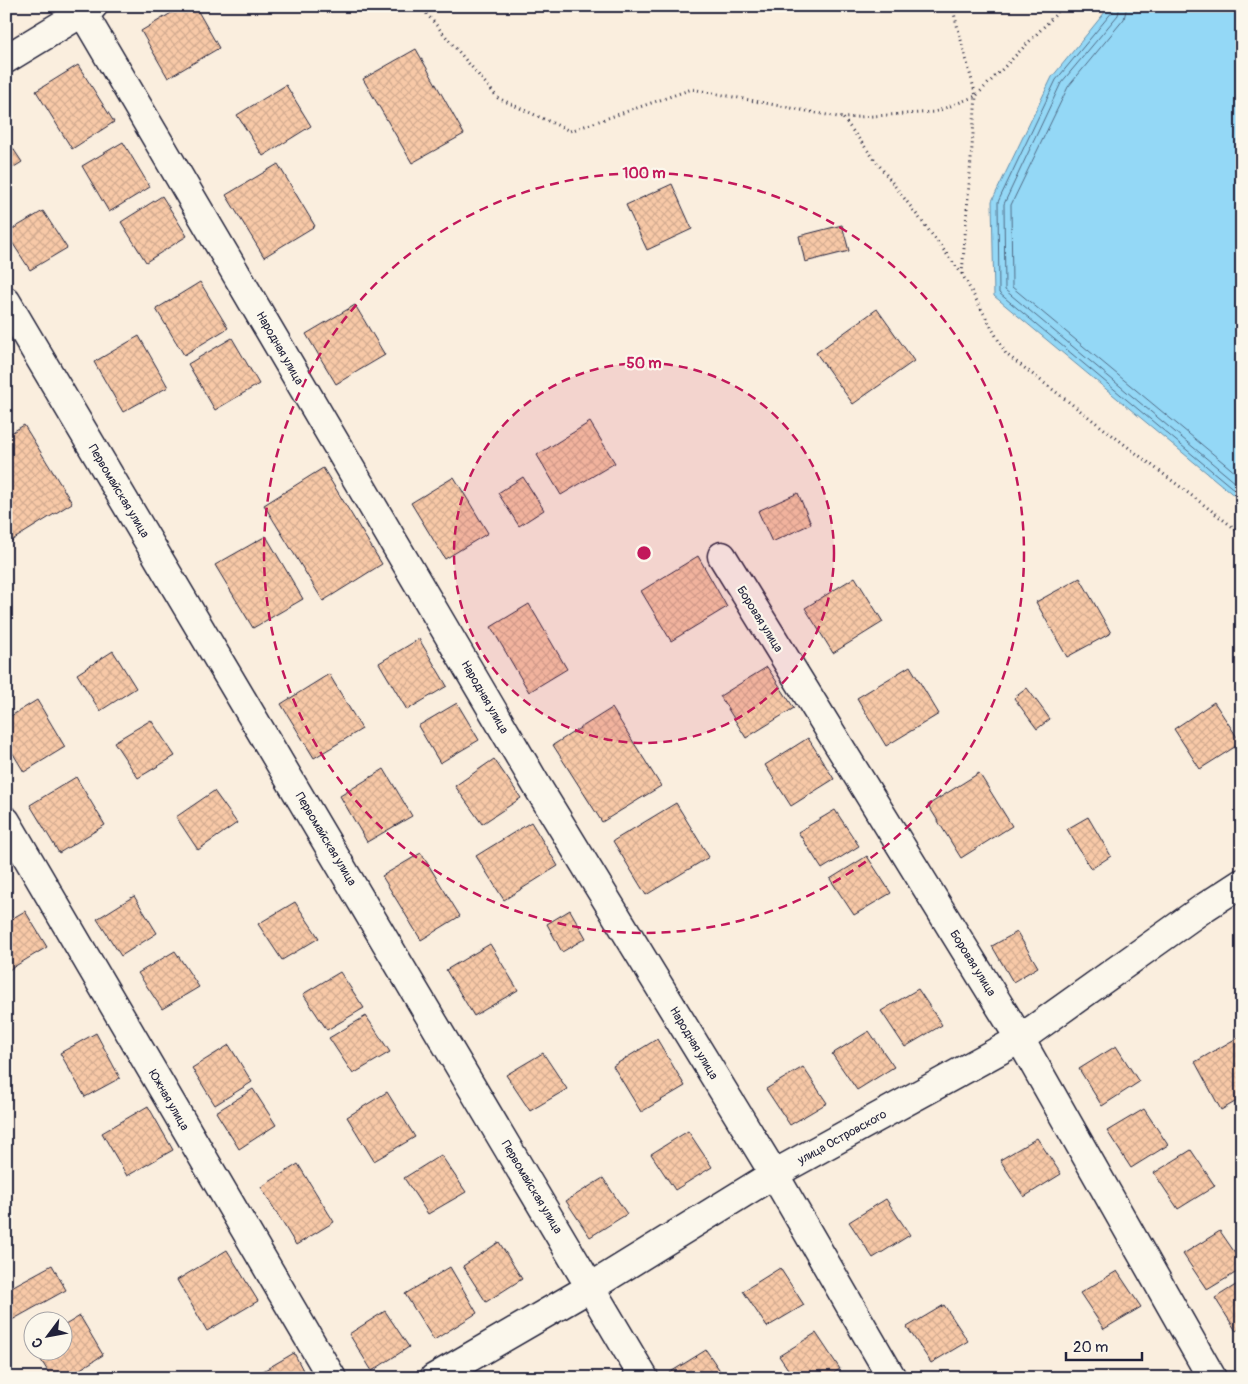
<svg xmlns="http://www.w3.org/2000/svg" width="1248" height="1384" font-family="Pangolin,sans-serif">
<defs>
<pattern id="building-cross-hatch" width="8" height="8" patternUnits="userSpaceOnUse" patternTransform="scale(1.25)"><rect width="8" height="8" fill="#f8c9a7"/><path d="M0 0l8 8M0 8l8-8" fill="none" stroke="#d4ac91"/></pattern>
</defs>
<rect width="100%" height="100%" fill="#faeede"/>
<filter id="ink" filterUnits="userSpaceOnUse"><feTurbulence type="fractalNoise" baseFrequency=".02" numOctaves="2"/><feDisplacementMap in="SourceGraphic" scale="10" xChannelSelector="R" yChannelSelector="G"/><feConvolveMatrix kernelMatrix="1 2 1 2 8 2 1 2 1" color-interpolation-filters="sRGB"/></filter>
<g filter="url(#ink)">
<path fill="#94d8f6" stroke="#668fab" d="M 1110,6 L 1237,6 L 1242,9 L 1242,502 L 994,296 L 992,201 L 1052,77 Z"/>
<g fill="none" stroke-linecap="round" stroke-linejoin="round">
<g stroke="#506b86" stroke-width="1">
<path d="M 1114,6 L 1113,11 L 1056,80 L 998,202 L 999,293 L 1242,496"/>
<path d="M 1120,6 L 1118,15 L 1061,83 L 1004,204 L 1005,290 L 1242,488"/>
<path d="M 1127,6 L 1124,19 L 1068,87 L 1011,205 L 1012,287 L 1242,478"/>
</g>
</g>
<g fill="url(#building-cross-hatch)" stroke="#22223b">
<path d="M 183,6 L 195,6 L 219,48 L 168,78 L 141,31 Z"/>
<path d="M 416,49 L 464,134 L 412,163 L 363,79 Z"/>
<path d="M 78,65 L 114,122 L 72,149 L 36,91 Z"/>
<path d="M 286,85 L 311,126 L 263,156 L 237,115 Z"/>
<path d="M 6,138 L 22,162 L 6,172 Z"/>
<path d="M 123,142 L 150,187 L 109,212 L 82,166 Z"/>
<path d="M 278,164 L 315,226 L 264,257 L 226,195 Z"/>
<path d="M 672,184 L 692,229 L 647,250 L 626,205 Z"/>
<path d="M 162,196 L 187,236 L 146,262 L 121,222 Z"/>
<path d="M 43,211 L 67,248 L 30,270 L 6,233 Z"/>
<path d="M 842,225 L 849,251 L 805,262 L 799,236 Z"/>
<path d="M 200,282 L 228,328 L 184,355 L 156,309 Z"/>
<path d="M 355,305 L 385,355 L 336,384 L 306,334 Z"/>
<path d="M 877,309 L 914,361 L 853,404 L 816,353 Z"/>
<path d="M 139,336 L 168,387 L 123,412 L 94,362 Z"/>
<path d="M 232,338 L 259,384 L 215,410 L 188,364 Z"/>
<path d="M 590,422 L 615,463 L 561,495 L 537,455 Z"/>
<path d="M 24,425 L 72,503 L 6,544 L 6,502 L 10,500 L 6,494 L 6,436 Z"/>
<path d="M 323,468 L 382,564 L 323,601 L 264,505 Z"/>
<path d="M 454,477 L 488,533 L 445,559 L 411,503 Z"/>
<path d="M 523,477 L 544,510 L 519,526 L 498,493 Z"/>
<path d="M 798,493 L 811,524 L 772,542 L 758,511 Z"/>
<path d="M 266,536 L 303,599 L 253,628 L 215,565 Z"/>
<path d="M 698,556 L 727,607 L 671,641 L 641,591 Z"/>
<path d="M 855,577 L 883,622 L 833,653 L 805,608 Z"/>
<path d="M 1080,578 L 1111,633 L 1067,657 L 1036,602 Z"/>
<path d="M 529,604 L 567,669 L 529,692 L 491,627 Z"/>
<path d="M 419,639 L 447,686 L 407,710 L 379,663 Z"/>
<path d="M 113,651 L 136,688 L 100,711 L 77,674 Z"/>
<path d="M 910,666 L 939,714 L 886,746 L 857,698 Z"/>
<path d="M 767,667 L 794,708 L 746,738 L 720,696 Z"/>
<path d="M 329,674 L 362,729 L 314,758 L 281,704 Z"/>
<path d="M 1027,688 L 1050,719 L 1037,729 L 1014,698 Z"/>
<path d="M 37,700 L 65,747 L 24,772 L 6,742 L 6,719 Z"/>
<path d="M 1214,702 L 1241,743 L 1200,769 L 1174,729 Z"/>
<path d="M 457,703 L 479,740 L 440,763 L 418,726 Z"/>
<path d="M 612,708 L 661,786 L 602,822 L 553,745 Z"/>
<path d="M 151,720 L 175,756 L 138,778 L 114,742 Z"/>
<path d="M 808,738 L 834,779 L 791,806 L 765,765 Z"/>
<path d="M 494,759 L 521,798 L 482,824 L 455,786 Z"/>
<path d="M 384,769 L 412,816 L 367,842 L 340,796 Z"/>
<path d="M 979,773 L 1012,826 L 961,858 L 928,805 Z"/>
<path d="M 76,777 L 105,825 L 59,853 L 30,805 Z"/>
<path d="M 214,791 L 237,823 L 198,850 L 176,817 Z"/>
<path d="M 676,803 L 709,857 L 646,895 L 613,841 Z"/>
<path d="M 835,810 L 859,846 L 822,869 L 798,832 Z"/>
<path d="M 1088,817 L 1111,856 L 1091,869 L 1067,829 Z"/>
<path d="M 531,822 L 558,866 L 504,900 L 476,856 Z"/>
<path d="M 421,853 L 460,916 L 421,940 L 382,876 Z"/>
<path d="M 867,856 L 891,893 L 854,915 L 830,879 Z"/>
<path d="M 134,896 L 157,933 L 121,956 L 97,919 Z"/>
<path d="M 295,902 L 319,938 L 282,960 L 258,924 Z"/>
<path d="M 570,910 L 586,938 L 562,952 L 547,924 Z"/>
<path d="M 25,911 L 47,947 L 7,971 L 6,922 Z"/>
<path d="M 1017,932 L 1038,967 L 1013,982 L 992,946 Z"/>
<path d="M 490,944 L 518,990 L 474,1016 L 446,970 Z"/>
<path d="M 175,951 L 199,987 L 162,1009 L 138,973 Z"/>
<path d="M 340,972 L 364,1008 L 327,1030 L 303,994 Z"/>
<path d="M 918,989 L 942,1025 L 905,1047 L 881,1011 Z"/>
<path d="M 366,1016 L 390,1052 L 353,1074 L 329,1038 Z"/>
<path d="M 869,1031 L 894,1067 L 857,1090 L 832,1054 Z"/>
<path d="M 96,1033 L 120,1078 L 85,1097 L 60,1053 Z"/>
<path d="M 1242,1035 L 1242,1098 L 1221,1110 L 1195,1062 Z"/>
<path d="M 657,1039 L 685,1086 L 641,1112 L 613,1066 Z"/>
<path d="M 229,1045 L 252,1082 L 215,1105 L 192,1068 Z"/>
<path d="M 1116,1046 L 1139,1082 L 1102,1106 L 1079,1069 Z"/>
<path d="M 543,1053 L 567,1089 L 530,1111 L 506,1075 Z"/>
<path d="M 803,1067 L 827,1103 L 790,1125 L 766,1089 Z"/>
<path d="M 253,1089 L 276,1125 L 239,1149 L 216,1112 Z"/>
<path d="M 387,1092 L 415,1137 L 374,1161 L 347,1117 Z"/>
<path d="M 148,1106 L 173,1150 L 127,1176 L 102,1133 Z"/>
<path d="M 1144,1109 L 1168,1145 L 1131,1168 L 1107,1131 Z"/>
<path d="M 688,1131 L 712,1167 L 675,1190 L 651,1154 Z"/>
<path d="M 1037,1138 L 1061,1174 L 1024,1197 L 1000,1160 Z"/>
<path d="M 1191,1150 L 1215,1186 L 1178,1209 L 1154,1173 Z"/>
<path d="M 441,1155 L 466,1192 L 428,1214 L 404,1178 Z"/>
<path d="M 298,1164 L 334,1222 L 296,1245 L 261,1187 Z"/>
<path d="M 603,1178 L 627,1214 L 590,1237 L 566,1201 Z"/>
<path d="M 886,1199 L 910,1235 L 873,1258 L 849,1222 Z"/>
<path d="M 1220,1231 L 1242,1263 L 1242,1269 L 1207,1290 L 1183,1254 Z"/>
<path d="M 499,1242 L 522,1279 L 486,1302 L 463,1266 Z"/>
<path d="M 227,1250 L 258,1301 L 207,1331 L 177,1280 Z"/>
<path d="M 52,1265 L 66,1290 L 12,1320 L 6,1310 L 6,1290 Z"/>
<path d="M 450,1267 L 477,1313 L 434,1340 L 405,1294 Z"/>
<path d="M 780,1268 L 804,1305 L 767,1327 L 743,1291 Z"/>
<path d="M 1117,1271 L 1141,1307 L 1104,1329 L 1080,1293 Z"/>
<path d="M 1242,1281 L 1242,1327 L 1236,1331 L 1215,1298 Z"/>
<path d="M 944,1305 L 968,1341 L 931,1363 L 907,1327 Z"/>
<path d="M 385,1311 L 409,1347 L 372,1371 L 349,1334 Z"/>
<path d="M 80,1316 L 103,1355 L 66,1378 L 52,1378 L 36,1352 L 62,1352 L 62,1327 Z"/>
<path d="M 816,1333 L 840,1369 L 826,1378 L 794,1378 L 779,1356 Z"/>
<path d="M 706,1350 L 725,1378 L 672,1378 L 669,1373 Z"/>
<path d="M 294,1353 L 307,1378 L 251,1378 Z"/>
</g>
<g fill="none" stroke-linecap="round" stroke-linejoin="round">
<g stroke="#22223b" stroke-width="31">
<g id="minor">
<path d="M 83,13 L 537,786 L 774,1174 L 892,1378"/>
<path d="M 6,59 L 93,6"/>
<path d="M 6,301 L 644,1378"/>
<path d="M 722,556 L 1020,1039 L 1212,1378"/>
<path d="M 6,821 L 332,1378"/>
<path d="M 434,1378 L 591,1287 L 774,1174 L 1020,1039 L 1205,907 L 1242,883"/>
</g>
</g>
<g stroke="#22223b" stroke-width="3" stroke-dasharray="1 4" stroke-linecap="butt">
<path d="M 420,6 L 498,98 L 570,131 L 692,89 L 843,118"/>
<path d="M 952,6 L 976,96 L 935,112 L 843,118 L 962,274 L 1006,354 L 1242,534"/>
<path d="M 962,274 L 976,96 L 1064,6"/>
</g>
<use href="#minor" stroke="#fbf7ec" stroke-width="28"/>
</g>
</g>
<circle cx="644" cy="553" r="190" fill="#c2185b" fill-opacity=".12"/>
<g fill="none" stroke="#c2185b" stroke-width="2.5" stroke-dasharray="9 6">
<circle cx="644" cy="553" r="190"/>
<circle cx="644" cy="553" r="380"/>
</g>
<g text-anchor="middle" stroke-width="4.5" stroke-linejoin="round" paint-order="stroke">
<g font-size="12" fill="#22223b" stroke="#fbf7ec">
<text transform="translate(280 348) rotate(60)" y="4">Народная улица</text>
<text transform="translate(119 491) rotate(59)" y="4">Первомайская улица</text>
<text transform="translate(760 619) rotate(58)" y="4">Боровая улица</text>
<text transform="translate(485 697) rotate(60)" y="4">Народная улица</text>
<text transform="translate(326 839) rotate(59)" y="4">Первомайская улица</text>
<text transform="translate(973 963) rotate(58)" y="4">Боровая улица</text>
<text transform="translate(694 1043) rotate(59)" y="4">Народная улица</text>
<text transform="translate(169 1100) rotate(60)" y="4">Южная улица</text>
<text transform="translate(842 1137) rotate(-29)" y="4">улица Островского</text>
<text transform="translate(532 1187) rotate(59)" y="4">Первомайская улица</text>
</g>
</g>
<circle cx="644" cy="553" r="8" fill="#c2185b" stroke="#fbf7ec" stroke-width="2.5"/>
<g font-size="15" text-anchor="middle" font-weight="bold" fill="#c2185b" stroke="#fbf7ec" stroke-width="4.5" stroke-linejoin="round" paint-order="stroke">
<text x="644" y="178">100 m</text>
<text x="644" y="368">50 m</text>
</g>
<rect width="1248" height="1384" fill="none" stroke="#fbf7ec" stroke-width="25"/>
<rect x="12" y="12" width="1223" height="1359" fill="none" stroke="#22223b" stroke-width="2" filter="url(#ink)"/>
<g transform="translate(48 1336) rotate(238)"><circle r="24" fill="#fbf7ec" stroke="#a4a2a5"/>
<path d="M0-4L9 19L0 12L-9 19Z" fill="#22223b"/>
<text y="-8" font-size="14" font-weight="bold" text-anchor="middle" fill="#22223b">С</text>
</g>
<path d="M1066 1352v8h76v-8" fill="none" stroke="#22223b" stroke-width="2.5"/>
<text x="1073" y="1352" font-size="15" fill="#22223b" stroke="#fbf7ec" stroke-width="4" paint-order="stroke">20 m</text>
</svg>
